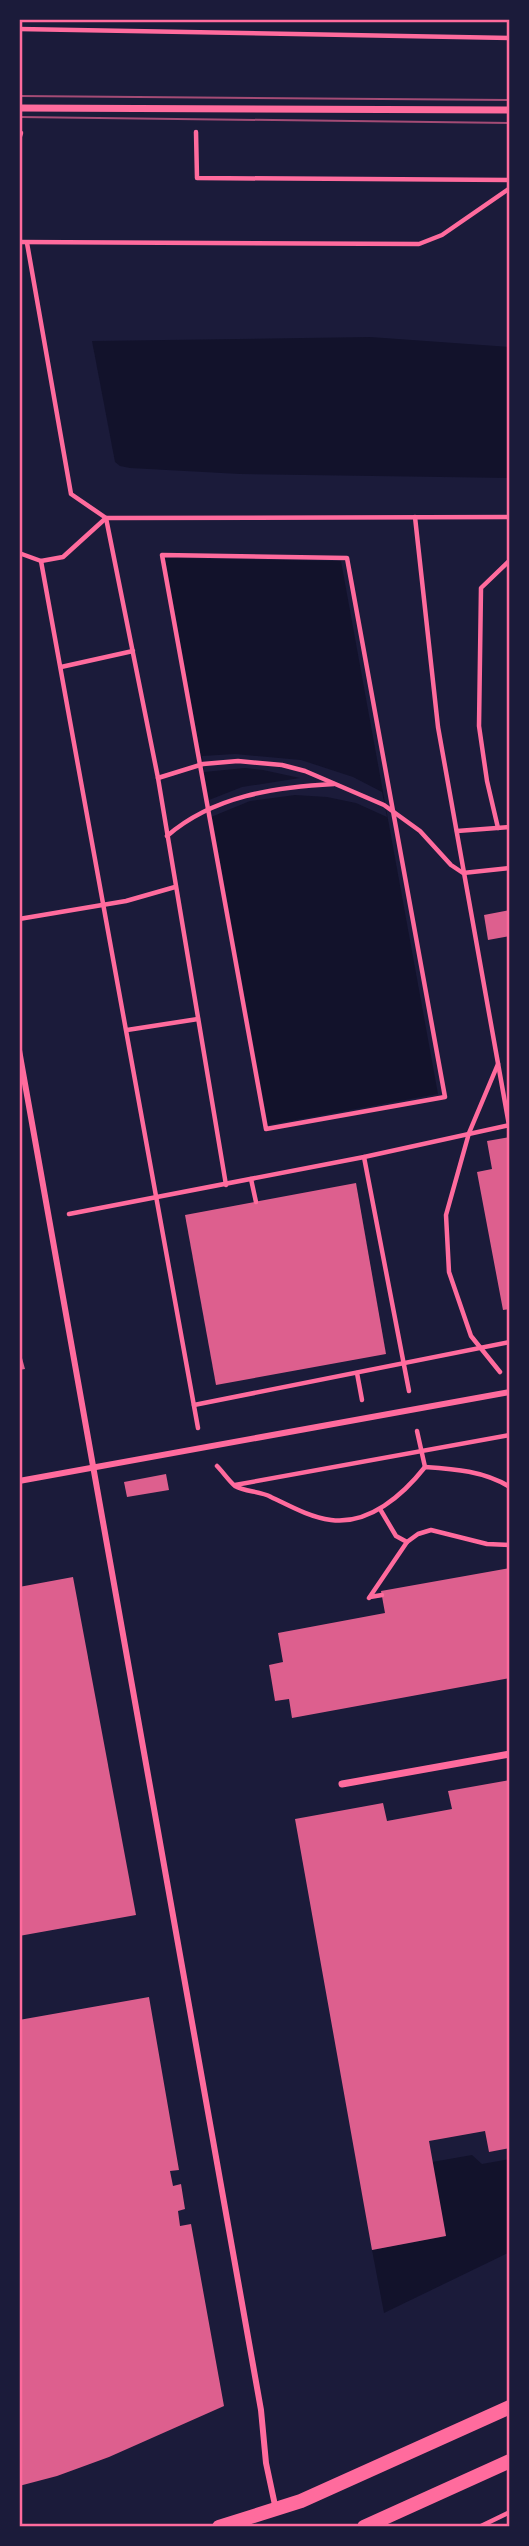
<svg xmlns="http://www.w3.org/2000/svg" width="529" height="2546" font-family="Commissioner,sans-serif">
<rect width="100%" height="100%" fill="#1b1b3a"/>
<g fill="#12122b">
<path d="M 370,337 L 510,347 L 510,478 L 240,474 L 130,468 L 120,466 L 115,462 L 92,341 Z"/>
<path d="M 165,558 L 341,561 L 438,1094 L 268,1125 Z"/>
<path d="M 472,2155 L 482,2164 L 510,2159 L 510,2252 L 384,2313 L 372,2250 L 446,2236 L 432,2162 Z"/>
</g>
<path fill="#1b1b3a" d="M 235,754 L 301,760 L 353,777 L 382,792 L 387,817 L 356,803 L 327,797 L 295,795 L 250,801 L 211,817 L 209,800 L 242,787 L 300,778 L 263,770 L 245,768 L 204,772 L 202,756 Z"/>
<g fill="#dd5f8e">
<path d="M 510,910 L 510,936 L 488,940 L 484,915 Z"/>
<path d="M 510,1137 L 510,1309 L 503,1310 L 477,1172 L 492,1169 L 487,1141 Z"/>
<path d="M 356,1183 L 386,1354 L 216,1385 L 185,1215 Z"/>
<path d="M 19,1347 L 25,1369 L 19,1370 Z"/>
<path d="M 166,1474 L 169,1490 L 127,1497 L 124,1482 Z"/>
<path d="M 510,1568 L 510,1678 L 292,1718 L 289,1699 L 275,1701 L 269,1665 L 283,1662 L 278,1633 L 385,1613 L 381,1591 Z"/>
<path d="M 73,1577 L 136,1915 L 19,1936 L 19,1587 Z"/>
<path d="M 510,1780 L 510,2148 L 489,2152 L 485,2131 L 429,2141 L 446,2236 L 372,2250 L 295,1819 L 383,1803 L 387,1821 L 452,1809 L 448,1791 Z"/>
<path d="M 149,1997 L 179,2170 L 170,2171 L 173,2186 L 181,2184 L 185,2209 L 178,2211 L 180,2226 L 191,2224 L 224,2406 L 109,2457 L 57,2476 L 19,2486 L 19,2020 Z"/>
</g>
<g fill="none" stroke-linecap="round" stroke-linejoin="round">
<g stroke="#ff6b9d" stroke-width="4.5">
<path d="M 19,29 L 510,38"/>
<path d="M 196,132 L 197,178 L 510,180"/>
<path d="M 19,139 L 21,133"/>
<path d="M 19,242 L 419,244 L 442,235 L 510,188"/>
<path d="M 27,243 L 71,494 L 106,518 L 158,778 L 226,1185"/>
<path d="M 415,517 L 438,727 L 509,1125"/>
<path d="M 19,553 L 41,561 L 63,557 L 106,518 L 510,517"/>
<path d="M 162,555 L 347,558 L 445,1097 L 266,1129 Z"/>
<path d="M 41,561 L 198,1428"/>
<path d="M 61,667 L 133,651"/>
<path d="M 158,778 L 203,764 L 238,761 L 282,765 L 305,771 L 384,805 L 420,831 L 451,865 L 463,873 L 510,868"/>
<path d="M 498,828 L 487,781 L 479,726 L 481,588 L 510,560"/>
<path d="M 457,831 L 510,827"/>
<path d="M 167,836 C 213,796 275,787 334,784"/>
<path d="M 19,919 L 126,901 L 175,887"/>
<path d="M 127,1030 L 198,1019"/>
<path d="M 498,1064 L 469,1133 L 446,1215 L 449,1272 L 471,1336 L 500,1372"/>
<path d="M 364,1157 L 409,1391"/>
<path d="M 251,1179 L 256,1202"/>
<path d="M 69,1214 L 364,1157 L 510,1125"/>
<path d="M 357,1373 L 362,1400"/>
<path d="M 194,1405 L 510,1342"/>
<path d="M 417,1431 L 425,1467"/>
<path d="M 217,1466 C 223,1472 229,1481 235,1486 C 245,1492 260,1491 271,1497 C 290,1506 309,1517 331,1520 C 369,1525 403,1495 425,1467 C 455,1469 484,1471 510,1487"/>
<path d="M 235,1485 L 510,1435"/>
<path d="M 380,1509 L 396,1536 L 407,1542"/>
<path d="M 370,1597 L 382,1595"/>
<path d="M 369,1598 L 407,1542 L 418,1534 L 431,1530 L 487,1544 L 510,1545"/>
<path d="M 479,2527 L 510,2512"/>
</g>
<g stroke="#ff6b9d" stroke-width="6">
<path d="M 19,1050 L 261,2410 L 266,2463 L 276,2510"/>
<path d="M 19,1481 L 510,1392"/>
</g>
<g stroke="#ff6b9d" stroke-width="7">
<path d="M 19,108 L 510,110"/>
<path d="M 342,1784 L 510,1754"/>
</g>
<g stroke="#ff6b9d" stroke-width="14">
<path d="M 219,2527 L 301,2501 L 510,2407"/>
<path d="M 364,2527 L 510,2461"/>
</g>
<g stroke="#a44b75" stroke-width="2">
<path d="M 19,96 L 510,100"/>
<path d="M 19,117 L 510,123"/>
</g>
</g>
<rect width="529" height="2546" fill="none" stroke="#1b1b3a" stroke-width="42"/>
<rect x="21" y="21" width="487" height="2504" fill="none" stroke="#ff6b9d" stroke-width="2.5"/>
</svg>
